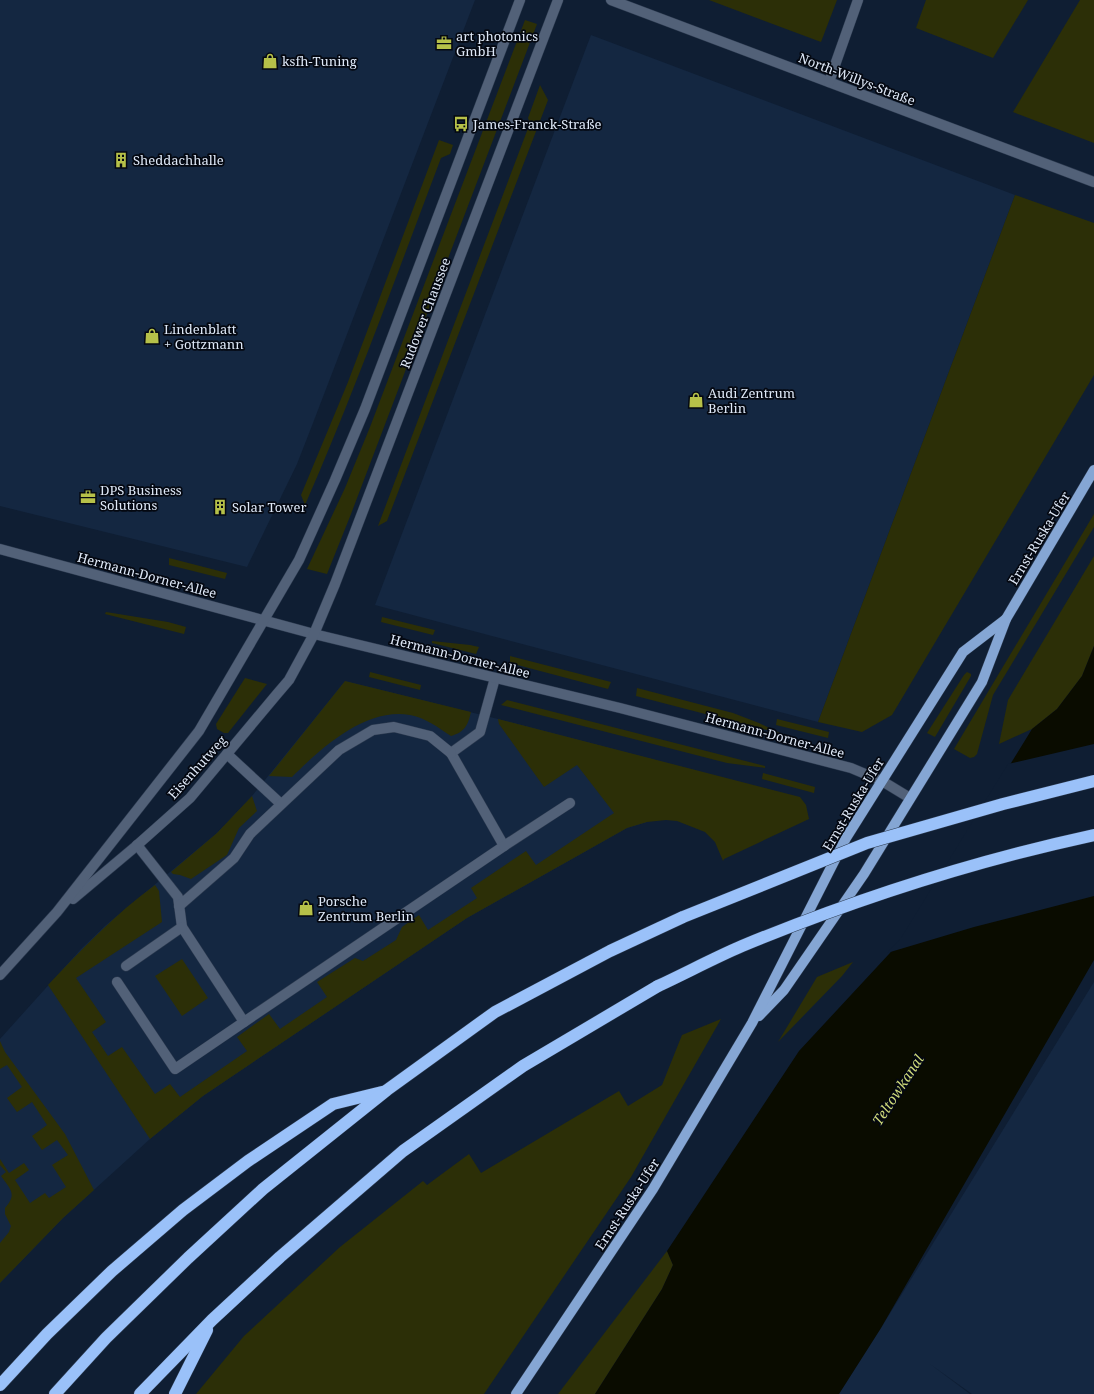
<svg xmlns="http://www.w3.org/2000/svg" width="1094" height="1394" font-family="'Noto Serif',serif">
<rect width="100%" height="100%" fill="#0f1e33"/>
<g fill="#142741">
<path d="M 0,0 L 475,0 L 313,423 L 297,464 L 247,567 L 0,506 Z"/>
<path d="M 591,35 L 1015,195 L 818,722 L 375,605 Z"/>
<path d="M 345,681 L 498,719 L 709,774 L 647,822 L 627,828 L 467,918 L 203,1096 L 150,1139 L 63,1218 L 0,1283 L 0,1039 L 81,949 L 106,925 L 217,833 L 252,796 Z"/>
<path d="M 1094,982 L 1094,1394 L 972,1394 L 930,1364 L 970,1394 L 839,1394 L 881,1328 Z"/>
</g>
<g fill="#2c2f07">
<path d="M 709,0 L 837,0 L 821,42 Z"/>
<path d="M 926,0 L 1028,0 L 993,58 L 916,28 Z"/>
<path d="M 1080,0 L 1094,0 L 1094,143 L 1013,112 Z"/>
<path d="M 525,20 L 537,24 L 351,514 L 327,574 L 307,569 L 345,488 L 370,427 Z"/>
<path d="M 540,85 L 548,100 L 387,521 L 378,526 L 530,123 L 528,118 Z"/>
<path d="M 439,140 L 453,145 L 450,154 L 441,158 C 397,274 355,391 305,505 L 301,495 L 348,382 Z"/>
<path d="M 1015,195 L 1094,223 L 1094,375 L 892,715 L 862,732 L 818,722 Z"/>
<path d="M 1094,514 L 1094,527 L 993,695 L 977,754 L 974,757 L 970,758 L 954,749 Z"/>
<path d="M 1094,556 L 1094,646 L 1082,676 L 1057,709 L 1032,729 L 999,744 L 1008,700 Z"/>
<path d="M 169,558 L 227,573 L 225,579 L 169,565 Z"/>
<path d="M 106,612 L 168,622 L 186,627 L 184,634 L 105,614 Z"/>
<path d="M 382,617 L 435,630 L 433,635 L 381,622 Z"/>
<path d="M 432,641 L 470,645 L 479,647 L 476,654 L 432,643 Z"/>
<path d="M 510,656 L 611,682 L 608,689 L 510,663 Z"/>
<path d="M 370,672 L 421,685 L 420,690 L 369,677 Z"/>
<path d="M 967,672 L 971,674 L 971,676 L 935,737 L 927,733 L 964,675 Z"/>
<path d="M 245,678 L 267,684 L 228,733 L 224,733 L 217,729 L 216,724 Z"/>
<path d="M 345,681 L 471,712 C 468,725 465,732 451,736 C 439,728 424,717 410,715 C 366,707 321,748 292,777 L 269,776 Z"/>
<path d="M 637,688 L 733,713 L 759,723 L 782,734 L 636,696 Z"/>
<path d="M 507,700 L 765,766 L 765,768 L 727,763 L 501,705 Z"/>
<path d="M 498,719 L 800,797 L 806,805 L 809,819 L 724,859 L 723,861 L 715,842 L 705,832 L 677,821 L 666,820 L 647,822 L 627,828 L 467,918 L 203,1096 L 150,1139 L 48,985 C 82,949 115,914 155,885 L 159,891 L 162,922 L 76,978 L 106,1022 L 92,1032 L 108,1056 L 122,1047 L 155,1094 L 170,1084 L 180,1097 L 247,1051 L 237,1037 L 269,1014 L 280,1029 L 327,997 L 317,982 L 355,958 L 363,961 L 396,940 L 402,927 L 419,915 L 428,930 L 477,898 L 471,888 L 526,851 L 536,865 L 614,813 L 577,765 L 544,787 L 499,724 Z"/>
<path d="M 777,719 L 829,732 L 828,738 L 776,725 Z"/>
<path d="M 763,773 L 815,787 L 814,793 L 762,779 Z"/>
<path d="M 252,796 L 257,811 L 239,828 L 227,855 L 191,879 L 180,875 L 173,874 L 171,872 L 217,833 Z"/>
<path d="M 182,959 L 208,998 L 182,1016 L 155,976 Z"/>
<path d="M 853,962 L 842,976 L 778,1042 L 817,977 Z"/>
<path d="M 721,1019 L 631,1177 L 484,1394 L 196,1394 L 244,1336 L 340,1247 L 423,1181 L 427,1185 L 469,1154 L 481,1173 L 619,1091 L 628,1106 L 662,1085 L 682,1035 Z"/>
<path d="M 0,1041 L 5,1052 L 65,1134 L 94,1190 L 63,1218 L 0,1283 L 0,1243 L 9,1232 L 11,1226 L 5,1214 L 5,1208 C 17,1194 11,1190 1,1176 L 6,1172 L 0,1165 L 0,1159 L 9,1173 L 24,1163 L 29,1170 L 15,1180 L 30,1203 L 45,1193 L 49,1198 L 66,1187 L 52,1165 L 68,1155 L 57,1140 L 42,1150 L 32,1136 L 47,1125 L 32,1102 L 17,1112 L 7,1098 L 22,1087 L 7,1065 L 0,1069 Z"/>
<path d="M 667,1251 L 673,1265 L 662,1289 L 595,1394 L 558,1394 Z"/>
</g>
<path fill="#0a0c00" d="M 1094,646 L 1094,960 L 881,1328 L 839,1394 L 595,1394 L 662,1289 L 673,1265 L 667,1251 L 799,1051 L 902,940 L 1032,729 L 1057,709 L 1082,676 Z"/>
<path fill="#0f1e33" d="M 1094,744 L 1094,896 L 974,927 L 887,953 L 901,938 L 1008,764 Z"/>
<g fill="none" stroke-linecap="round" stroke-linejoin="round">
<g stroke="#2c3a4f" stroke-width="11">
<g id="service">
<path d="M 227,754 L 281,804"/>
<path d="M 137,845 L 178,897 L 182,927 L 244,1022 L 504,846 L 451,753 L 480,732 L 495,678"/>
<path d="M 504,846 L 570,803"/>
<path d="M 179,906 L 234,858 L 250,834 L 339,750 L 373,730 L 394,727 L 430,736 L 451,753"/>
<path d="M 126,966 L 182,927"/>
<path d="M 117,982 L 175,1069 L 244,1022"/>
</g>
</g>
<g stroke="#2c3a4f" stroke-width="11">
<g id="minor">
<path d="M 611,0 L 1094,182"/>
<path d="M 829,82 L 858,0"/>
</g>
</g>
<g stroke="#2c3a4f" stroke-width="11">
<g id="tertiary">
<path d="M 0,549 L 314,634 L 620,708 L 851,768 L 882,781 L 910,798"/>
<path d="M 73,899 L 135,847 L 190,798 L 277,694 L 289,680 L 314,634 L 335,584 L 558,0"/>
<path d="M 0,975 L 57,912 L 199,731 L 299,560 L 335,480 L 365,409 L 520,0"/>
</g>
</g>
<g stroke="#2c3a4f" stroke-width="11">
<g id="primary">
<path d="M 759,1016 L 784,990 L 864,874 L 982,682 L 1006,619 L 1094,470"/>
<path d="M 516,1394 L 653,1189 L 752,1023 L 846,838 L 963,652 L 1006,619"/>
</g>
</g>
<g stroke="#2c3a4f" stroke-width="13">
<g id="motorway">
<path d="M 0,1385 L 47,1334 L 112,1271 L 183,1210 L 248,1161 L 333,1104 L 382,1092"/>
<path d="M 55,1394 L 106,1338 L 188,1258 L 263,1189 L 387,1090 L 495,1012 L 610,951 L 683,917"/>
<path d="M 140,1394 L 212,1320 L 280,1257 L 403,1151 L 523,1066 L 658,986"/>
<path d="M 175,1394 L 207,1330"/>
</g>
</g>
<use href="#service" stroke="#526178" stroke-width="10"/>
<use href="#minor" stroke="#526178" stroke-width="10"/>
<use href="#tertiary" stroke="#526178" stroke-width="10"/>
<use href="#primary" stroke="#85a6d4" stroke-width="10"/>
<use href="#motorway" stroke="#9ac1f9" stroke-width="12"/>
<g stroke="#2c3a4f" stroke-width="13" stroke-linecap="butt">
<g id="motorway-bridge">
<path d="M 683,917 L 867,843 L 1003,804 L 1094,781"/>
<path d="M 658,986 C 686,973 714,958 742,946 C 856,899 974,861 1094,835"/>
</g>
</g>
<use href="#motorway-bridge" stroke="#9ac1f9" stroke-width="12"/>
</g>
<defs>
<g id="office-bare" transform="scale(1.2)"><path d="M-6-3h4V-5.5h4V-3h4V5H-6ZM-1-4.5V-3h2v-1.5ZM-6 0V1H6V0Z" fill="#b6c149" stroke="#040811" stroke-width="2.5" paint-order="stroke"/></g>
<g id="shop-bare" transform="scale(1.2)"><path d="M-5-2.5h2.3a2.7 3.5 0 0 1 5.4 0H5L5.5 6h-11ZM-1.5-2.5h3a1.5 2.3 0 0 0-3 0Z" fill="#b6c149" stroke="#040811" stroke-width="2.5" paint-order="stroke"/></g>
<g id="bus-bare" transform="scale(1.2)"><path d="M-5-6H5V4H4V6H2V4H-2V6H-4V4H-5ZM-3.5-4V0h7V-4ZM-3.5 1.2v1.5H-2V1.2ZM2 1.2v1.5H3.5V1.2Z" fill="#b6c149" stroke="#040811" stroke-width="2.5" paint-order="stroke"/></g>
<g id="building-bare" transform="scale(1.2)"><path d="M-4-6H4V6H1V3H-1V6H-4ZM-2.5-4.3h1.7v1.8h-1.7ZM.8-4.3h1.7v1.8H.8ZM-2.5-1h1.7V.8h-1.7ZM.8-1h1.7V.8H.8Z" fill="#b6c149" stroke="#040811" stroke-width="2.5" paint-order="stroke"/></g>
</defs>
<g fill-rule="evenodd">
<use href="#office-bare" x="444" y="43"/>
<use href="#shop-bare" x="270" y="61"/>
<use href="#bus-bare" x="461" y="124"/>
<use href="#building-bare" x="121" y="160"/>
<use href="#shop-bare" x="152" y="336"/>
<use href="#shop-bare" x="696" y="400"/>
<use href="#office-bare" x="88" y="497"/>
<use href="#building-bare" x="220" y="507"/>
<use href="#shop-bare" x="306" y="908"/>
</g>
<g text-anchor="middle" stroke-width="3.5" stroke-linejoin="round" paint-order="stroke">
<g font-size="13" fill="#dfe9f8" stroke="#040811" text-anchor="start">
<text x="456" y="41">art photonics<tspan x="456" dy="15">GmbH</tspan></text>
<text x="282" y="66">ksfh-Tuning</text>
<text x="473" y="129">James-Franck-Straße</text>
<text x="133" y="165">Sheddachhalle</text>
<text x="164" y="334">Lindenblatt<tspan x="164" dy="15">+ Gottzmann</tspan></text>
<text x="708" y="398">Audi Zentrum<tspan x="708" dy="15">Berlin</tspan></text>
<text x="100" y="495">DPS Business<tspan x="100" dy="15">Solutions</tspan></text>
<text x="232" y="512">Solar Tower</text>
<text x="318" y="906">Porsche<tspan x="318" dy="15">Zentrum Berlin</tspan></text>
</g>
<g font-size="13" fill="#dfe9f8" stroke="#040811">
<text transform="translate(857 79) rotate(21)" y="5">North-Willys-Straße</text>
<text transform="translate(425 313) rotate(-69)" y="5">Rudower Chaussee</text>
<text transform="translate(1039 538) rotate(-59)" y="5">Ernst-Ruska-Ufer</text>
<text transform="translate(147 575) rotate(15)" y="5">Hermann-Dorner-Allee</text>
<text transform="translate(460 656) rotate(14)" y="5">Hermann-Dorner-Allee</text>
<text transform="translate(775 735) rotate(15)" y="5">Hermann-Dorner-Allee</text>
<text transform="translate(197 767) rotate(-48)" y="5">Eisenhutweg</text>
<text transform="translate(853 804) rotate(-59)" y="5">Ernst-Ruska-Ufer</text>
<text transform="translate(627 1204) rotate(-57)" y="5">Ernst-Ruska-Ufer</text>
</g>
<g font-size="14" font-style="italic" fill="#cfda7b" stroke="#040811">
<text transform="translate(898 1090) rotate(-57)" y="5">Teltowkanal</text>
</g>
</g>
</svg>
